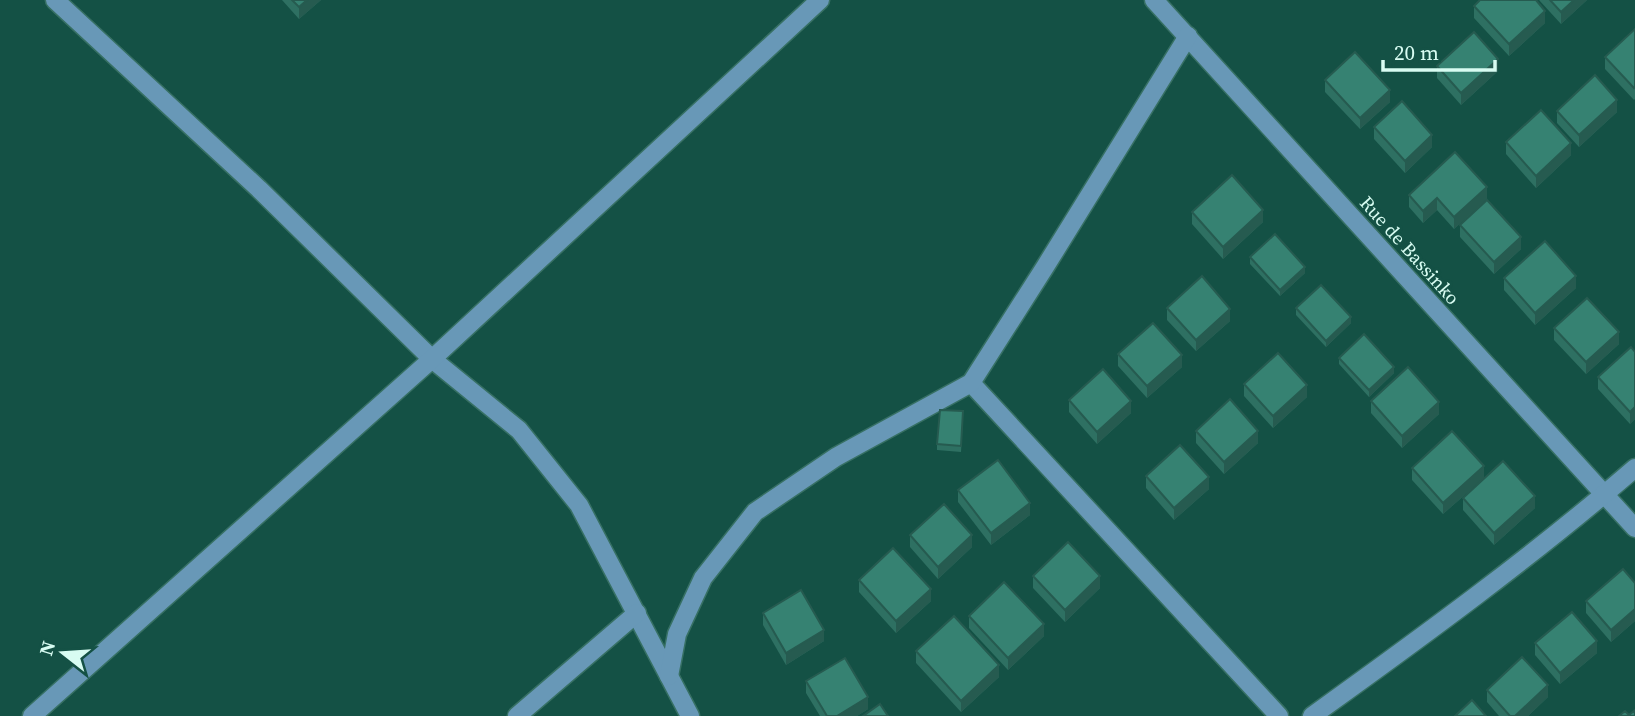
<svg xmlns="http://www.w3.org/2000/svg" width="1635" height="716" font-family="'Source Serif 4',serif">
<rect width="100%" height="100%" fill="#145145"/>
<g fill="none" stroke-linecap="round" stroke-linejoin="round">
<g stroke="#377064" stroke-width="21">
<g id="minor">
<path d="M 55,0 L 259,189 L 432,359 L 519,430 L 579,505 L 690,716"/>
<path d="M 1154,0 L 1635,528"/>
<path d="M 971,383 L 1279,716"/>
<path d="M 669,676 L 677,634 L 703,578 L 755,512 L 836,457 L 971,383 L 1045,267 L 1188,36"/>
<path d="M 32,716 L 432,359 L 820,0"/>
<path d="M 517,716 L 637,613"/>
<path d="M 1312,716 C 1422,637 1532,557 1635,468"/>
</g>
</g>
<use href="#minor" stroke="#6898b7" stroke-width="18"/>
</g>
<g fill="#2e7062">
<path d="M 282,0 L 321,0 L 299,19 Z"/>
<path d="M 1539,0 L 1587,0 L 1561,24 Z"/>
<path d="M 1474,6 L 1545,23 L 1509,56 L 1474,18 Z"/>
<path d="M 1635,29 L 1635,99 L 1634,100 L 1605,69 L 1605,57 Z"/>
<path d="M 1437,66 L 1498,71 L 1461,105 L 1437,78 Z"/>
<path d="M 1325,80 L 1390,102 L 1360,129 L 1325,92 Z"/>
<path d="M 1557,111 L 1617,112 L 1579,147 L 1557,123 Z"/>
<path d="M 1374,127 L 1432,147 L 1405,173 L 1374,139 Z"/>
<path d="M 1506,142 L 1571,155 L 1536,188 L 1506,154 Z"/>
<path d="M 1409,195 L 1487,199 L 1454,229 L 1437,210 L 1423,223 L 1409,207 Z"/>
<path d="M 1192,212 L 1263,222 L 1223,259 L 1192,224 Z"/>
<path d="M 1460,225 L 1521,249 L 1494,274 L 1460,237 Z"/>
<path d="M 1250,257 L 1305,273 L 1280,296 L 1250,264 Z"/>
<path d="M 1504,278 L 1576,288 L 1535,325 L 1504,290 Z"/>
<path d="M 1167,308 L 1230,321 L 1196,351 L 1167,320 Z"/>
<path d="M 1296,308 L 1351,323 L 1326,347 L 1296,315 Z"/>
<path d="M 1554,328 L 1619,344 L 1586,374 L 1554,340 Z"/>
<path d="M 1635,352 L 1635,419 L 1630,424 L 1598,389 L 1598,377 Z"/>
<path d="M 1118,354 L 1182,367 L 1147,398 L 1118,366 Z"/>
<path d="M 1339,358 L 1394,373 L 1369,397 L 1339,364 Z"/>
<path d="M 1244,384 L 1307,397 L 1273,428 L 1244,396 Z"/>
<path d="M 1069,400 L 1131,413 L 1097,444 L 1069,412 Z"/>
<path d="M 1371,401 L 1439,414 L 1402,448 L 1371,413 Z"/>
<path d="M 963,418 L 961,452 L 937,450 L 937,444 Z"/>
<path d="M 1196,431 L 1258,443 L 1224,474 L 1196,443 Z"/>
<path d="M 1412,468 L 1484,478 L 1443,514 L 1412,480 Z"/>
<path d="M 1146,476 L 1209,489 L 1174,520 L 1146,488 Z"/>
<path d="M 958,490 L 1030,515 L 991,545 L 958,502 Z"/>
<path d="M 1463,498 L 1535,508 L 1494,545 L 1463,510 Z"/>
<path d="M 910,535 L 972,547 L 938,579 L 910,547 Z"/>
<path d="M 1033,576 L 1100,588 L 1065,622 L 1033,588 Z"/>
<path d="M 859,580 L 931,601 L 896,633 L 859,592 Z"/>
<path d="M 1635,583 L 1635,621 L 1611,642 L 1586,613 L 1586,601 Z"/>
<path d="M 763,613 L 824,641 L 786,665 L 763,625 Z"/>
<path d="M 969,616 L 1044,636 L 1008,670 L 969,628 Z"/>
<path d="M 1535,643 L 1597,653 L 1560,684 L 1535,655 Z"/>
<path d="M 916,651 L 999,677 L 961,712 L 916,663 Z"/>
<path d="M 806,681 L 868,709 L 857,716 L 820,716 L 806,693 Z"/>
<path d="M 1487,690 L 1548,697 L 1528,716 L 1499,716 L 1487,702 Z"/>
</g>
<g fill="#265b50">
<path d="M 307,0 L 321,0 L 299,19 L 299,7 Z"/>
<path d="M 1574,0 L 1587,0 L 1561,24 L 1561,12 Z"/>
<path d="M 1545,11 L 1545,23 L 1509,56 L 1509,44 Z"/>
<path d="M 1498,59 L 1498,71 L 1461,105 L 1461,93 Z"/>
<path d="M 1390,90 L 1390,102 L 1360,129 L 1360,118 Z"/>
<path d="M 1617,100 L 1617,112 L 1579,147 L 1579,135 Z"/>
<path d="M 1432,135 L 1432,147 L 1405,173 L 1405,161 Z"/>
<path d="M 1571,143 L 1571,155 L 1536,188 L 1536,176 Z"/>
<path d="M 1487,187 L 1487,199 L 1454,229 L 1454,217 Z"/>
<path d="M 1437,198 L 1437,210 L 1423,223 L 1423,211 Z"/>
<path d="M 1263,210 L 1263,222 L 1223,259 L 1223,247 Z"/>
<path d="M 1521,237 L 1521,249 L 1494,274 L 1494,262 Z"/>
<path d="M 1305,267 L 1305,273 L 1280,296 L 1280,290 Z"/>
<path d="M 1576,276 L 1576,288 L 1535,325 L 1535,313 Z"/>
<path d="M 1230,309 L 1230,321 L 1196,351 L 1196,340 Z"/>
<path d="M 1351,317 L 1351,323 L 1326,347 L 1326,341 Z"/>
<path d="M 1619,332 L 1619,344 L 1586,374 L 1586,362 Z"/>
<path d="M 1182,355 L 1182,367 L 1147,398 L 1147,386 Z"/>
<path d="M 1394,367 L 1394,373 L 1369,397 L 1369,390 Z"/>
<path d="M 1307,385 L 1307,397 L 1273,428 L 1273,416 Z"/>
<path d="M 1131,401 L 1131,413 L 1097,444 L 1097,432 Z"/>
<path d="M 1439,402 L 1439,414 L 1402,448 L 1402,436 Z"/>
<path d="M 1635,407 L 1635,419 L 1630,424 L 1630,412 Z"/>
<path d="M 1258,431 L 1258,443 L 1224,474 L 1224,462 Z"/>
<path d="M 1484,466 L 1484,478 L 1443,514 L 1443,503 Z"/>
<path d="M 1209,477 L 1209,489 L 1174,520 L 1174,508 Z"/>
<path d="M 1535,496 L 1535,508 L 1494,545 L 1494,533 Z"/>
<path d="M 1030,503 L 1030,515 L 991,545 L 991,533 Z"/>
<path d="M 972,535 L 972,547 L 938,579 L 938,567 Z"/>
<path d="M 1100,576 L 1100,588 L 1065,622 L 1065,610 Z"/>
<path d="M 931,589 L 931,601 L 896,633 L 896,621 Z"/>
<path d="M 1635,609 L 1635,621 L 1611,642 L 1611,630 Z"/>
<path d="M 1044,624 L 1044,636 L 1008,670 L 1008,658 Z"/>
<path d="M 824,630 L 824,641 L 786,665 L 786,653 Z"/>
<path d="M 1597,641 L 1597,653 L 1560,684 L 1560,673 Z"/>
<path d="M 999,665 L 999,677 L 961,712 L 961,701 Z"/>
<path d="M 1548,685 L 1548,697 L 1528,716 L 1515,716 Z"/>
<path d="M 868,697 L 868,709 L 857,716 L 837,716 Z"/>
</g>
<g fill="#368272" stroke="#265b50" stroke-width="2">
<path d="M 292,0 L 307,0 L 299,7 Z"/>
<path d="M 1480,0 L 1536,0 L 1545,11 L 1509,44 L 1474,6 Z"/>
<path d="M 1550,0 L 1574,0 L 1561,12 Z"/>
<path d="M 1635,29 L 1635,87 L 1634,88 L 1605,57 Z"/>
<path d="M 1474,32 L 1498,59 L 1461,93 L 1437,66 Z"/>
<path d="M 1355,52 L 1390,90 L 1360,118 L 1325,80 Z"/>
<path d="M 1595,75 L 1617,100 L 1579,135 L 1557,111 Z"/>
<path d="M 1402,101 L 1432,135 L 1405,161 L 1374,127 Z"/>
<path d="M 1541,110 L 1571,143 L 1536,176 L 1506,142 Z"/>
<path d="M 1455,152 L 1487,187 L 1454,217 L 1437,198 L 1423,211 L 1409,195 Z"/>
<path d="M 1232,175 L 1263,210 L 1223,247 L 1192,212 Z"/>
<path d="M 1487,200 L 1521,237 L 1494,262 L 1460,225 Z"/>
<path d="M 1275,234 L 1305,267 L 1280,290 L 1250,257 Z"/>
<path d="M 1545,241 L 1576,276 L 1535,313 L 1504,278 Z"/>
<path d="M 1202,276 L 1230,309 L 1196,340 L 1167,308 Z"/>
<path d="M 1321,285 L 1351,317 L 1326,341 L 1296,308 Z"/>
<path d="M 1587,298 L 1619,332 L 1586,362 L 1554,328 Z"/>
<path d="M 1153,323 L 1182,355 L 1147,386 L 1118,354 Z"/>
<path d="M 1364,334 L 1394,367 L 1369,390 L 1339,358 Z"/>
<path d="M 1631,347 L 1635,352 L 1635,407 L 1630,412 L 1598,377 Z"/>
<path d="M 1278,353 L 1307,385 L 1273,416 L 1244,384 Z"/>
<path d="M 1408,367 L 1439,402 L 1402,436 L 1371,401 Z"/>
<path d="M 1103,369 L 1131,401 L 1097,432 L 1069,400 Z"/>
<path d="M 1230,399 L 1258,431 L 1224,462 L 1196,431 Z"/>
<path d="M 940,410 L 963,411 L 961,446 L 937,444 Z"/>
<path d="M 1452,431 L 1484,466 L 1443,503 L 1412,468 Z"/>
<path d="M 1180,445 L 1209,477 L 1174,508 L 1146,476 Z"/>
<path d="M 998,460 L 1030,503 L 991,533 L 958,490 Z"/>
<path d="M 1503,461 L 1535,496 L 1494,533 L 1463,498 Z"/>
<path d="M 944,504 L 972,535 L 938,567 L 910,535 Z"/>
<path d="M 1068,542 L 1100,576 L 1065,610 L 1033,576 Z"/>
<path d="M 893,548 L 931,589 L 896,621 L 859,580 Z"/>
<path d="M 1623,569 L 1635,583 L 1635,609 L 1611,630 L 1586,601 Z"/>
<path d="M 1004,582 L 1044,624 L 1008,658 L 969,616 Z"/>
<path d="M 801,590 L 824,630 L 786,653 L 763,613 Z"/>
<path d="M 1572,612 L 1597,641 L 1560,673 L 1535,643 Z"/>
<path d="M 954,616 L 999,665 L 961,701 L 916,651 Z"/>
<path d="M 1522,657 L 1548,685 L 1515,716 L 1510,716 L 1487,690 Z"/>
<path d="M 845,658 L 868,697 L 837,716 L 827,716 L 806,681 Z"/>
<path d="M 1472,700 L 1486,716 L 1455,716 Z"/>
<path d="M 880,704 L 888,716 L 863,716 Z"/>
<path d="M 1635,710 L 1635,716 L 1619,716 L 1625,711 L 1629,715 Z"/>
</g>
<g text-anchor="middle" stroke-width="6" stroke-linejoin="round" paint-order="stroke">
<g font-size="19" fill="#d8fcf2" stroke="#145145">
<text transform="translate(1410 250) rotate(48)" y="7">Rue de Bassinko</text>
</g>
</g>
<g transform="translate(63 653) rotate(287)" stroke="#145145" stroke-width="5" paint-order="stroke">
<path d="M0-5L12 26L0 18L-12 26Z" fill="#d8fcf2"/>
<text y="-10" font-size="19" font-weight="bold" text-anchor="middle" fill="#d8fcf2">N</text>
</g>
<path d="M1383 60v10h112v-10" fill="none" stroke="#d8fcf2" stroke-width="3.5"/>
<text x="1394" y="60" font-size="21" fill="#d8fcf2" stroke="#145145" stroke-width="5" paint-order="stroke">20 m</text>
</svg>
